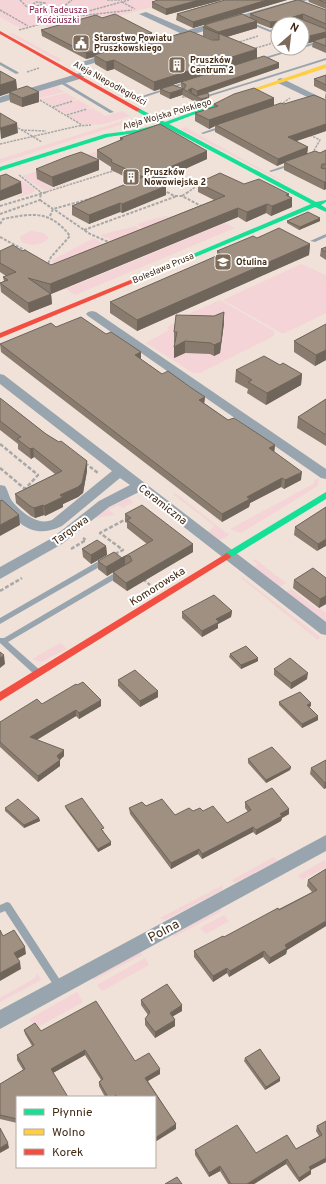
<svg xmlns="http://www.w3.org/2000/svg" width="326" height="1184" font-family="Overpass,sans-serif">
<rect width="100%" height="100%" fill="#f0e2d8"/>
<g fill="#f4d4d6">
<path d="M 0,0 L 179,0 L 57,32 L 42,24 L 22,29 L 0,17 Z"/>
<path d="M 12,33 L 16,35 L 62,60 L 58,61 L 9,34 Z"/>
<path d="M 57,86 L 62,87 L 58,88 L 64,92 L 39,98 L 31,93 Z"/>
<path d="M 66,93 L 77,99 L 52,106 L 41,99 Z"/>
<path d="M 78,100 L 91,107 L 66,114 L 54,107 Z"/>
<path d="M 92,108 L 106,116 L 122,111 L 130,116 L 104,124 L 84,125 L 68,116 Z"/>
<path d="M 123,121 L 126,123 L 0,163 L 0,159 Z"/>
<path d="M 185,127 L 302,192 L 181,129 Z"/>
<path d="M 115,145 L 105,154 L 45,183 L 52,188 L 65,183 L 67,184 L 51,190 L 44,190 L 22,176 Z"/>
<path d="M 16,177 L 35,189 L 34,192 L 21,197 L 16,197 L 25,193 L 0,182 Z"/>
<path d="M 165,216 L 173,217 L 146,231 L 138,225 L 139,223 Z"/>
<path d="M 225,223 L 235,228 L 75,295 L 47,276 L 52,274 L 71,287 Z"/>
<path d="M 135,226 L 144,231 L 114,241 L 100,235 Z"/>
<path d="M 31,231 L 44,233 L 48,237 L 48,239 C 41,246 30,246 22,242 L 20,238 L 21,236 Z"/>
<path d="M 94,238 L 105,245 L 54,264 L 52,263 L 52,260 L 56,258 Z"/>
<path d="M 301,264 L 326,275 L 326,313 L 283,334 L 223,300 Z"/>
<path d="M 220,300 L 274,331 L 274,336 L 200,373 L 193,373 L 146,343 L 169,330 L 167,328 L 172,324 L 181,322 L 180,318 Z"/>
<path d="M 319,478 L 318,486 L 241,533 L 230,529 L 315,483 L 313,481 Z"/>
<path d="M 175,493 L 229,535 L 218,541 L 208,532 L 215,526 L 173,494 Z"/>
<path d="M 128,498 L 133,502 L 132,503 L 123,508 L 118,505 L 109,510 L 114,514 L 113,515 L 95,518 L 105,510 Z"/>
<path d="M 255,559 L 286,583 L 279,587 L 253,567 L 258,564 L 253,561 Z"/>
<path d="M 242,577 L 320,637 L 318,640 L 241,578 Z"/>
<path d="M 291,589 L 317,609 L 319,608 L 326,613 L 326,623 L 286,592 Z"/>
<path d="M 60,643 L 67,649 L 41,662 L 32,659 Z"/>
<path d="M 274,857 L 277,861 L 234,883 L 232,880 Z"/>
<path d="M 325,860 L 326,867 L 302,880 L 298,875 Z"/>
<path d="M 223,885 L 222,890 L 165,920 L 160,918 Z"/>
<path d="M 219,907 L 222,911 L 174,937 L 172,933 Z"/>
<path d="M 224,915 L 229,921 L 206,934 L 200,928 Z"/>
<path d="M 140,951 L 142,955 L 94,980 L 92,976 Z"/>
<path d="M 145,958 L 149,965 L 102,991 L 97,985 Z"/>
<path d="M 37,973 L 41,980 L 0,1002 L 0,998 L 35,978 Z"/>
<path d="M 77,992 L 83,1002 L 36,1028 L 29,1019 Z"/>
</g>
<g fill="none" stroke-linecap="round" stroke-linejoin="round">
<g stroke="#a8a8a9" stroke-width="1.5" stroke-dasharray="2.5 1" stroke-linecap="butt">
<path d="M 20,0 L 27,7 L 70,17 L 132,10"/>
<path d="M 107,0 L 122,0"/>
<path d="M 122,2 L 135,9"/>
<path d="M 30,8 L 46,3 L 36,2 L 33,4 L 35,5"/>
<path d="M 0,10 L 28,26"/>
<path d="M 43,22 L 72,0"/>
<path d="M 19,30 L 129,0"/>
<path d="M 236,43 L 258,36"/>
<path d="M 252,49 L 270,44 L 272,40"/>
<path d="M 27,72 L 39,68"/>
<path d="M 182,97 L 186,97"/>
<path d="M 40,100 L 82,125"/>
<path d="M 283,103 L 290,98"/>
<path d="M 53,107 L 73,101"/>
<path d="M 67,115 L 87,109"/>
<path d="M 15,126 L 42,142"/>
<path d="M 21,130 L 46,131"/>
<path d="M 310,135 L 320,140 L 312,154"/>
<path d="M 0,144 L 78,126 L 91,125"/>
<path d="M 19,175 L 42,193"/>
<path d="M 154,182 L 179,179"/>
<path d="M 164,190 L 168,193"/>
<path d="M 43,193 L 116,170"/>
<path d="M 187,193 L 199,184"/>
</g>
<g stroke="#a8a8a9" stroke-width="2" stroke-dasharray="3 1.5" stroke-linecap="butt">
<path d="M 167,192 L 174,196 L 182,196 L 203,207"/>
<path d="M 182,196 L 188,192"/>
<path d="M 40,200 L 53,209"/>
<path d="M 0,206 L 47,192"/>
<path d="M 55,210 L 90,234 L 111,243"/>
<path d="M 0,214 L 40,200 L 41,192"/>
<path d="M 50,216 L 53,209 L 93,198"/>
<path d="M 0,224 L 3,219 C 33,213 50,210 70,236 L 51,257 L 47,266"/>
<path d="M 84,230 L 177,196"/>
<path d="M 0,237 L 26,251"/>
</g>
<g stroke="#a8a8a9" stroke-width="2.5" stroke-dasharray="4 2" stroke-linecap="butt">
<path d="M 0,444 L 38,475 L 25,489 L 27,491"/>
<path d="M 85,463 L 98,473"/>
<path d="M 0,468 L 25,489"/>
<path d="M 71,549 L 86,540 L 83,538"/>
<path d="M 115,554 L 123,550 L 100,533 L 128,518"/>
<path d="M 143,579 L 150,585"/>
<path d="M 0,591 L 22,578"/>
</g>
<g fill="#99a5ae" fill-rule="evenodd">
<path d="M 249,21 L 270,30 L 278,28 L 278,30 L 270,32 L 248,23 L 247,22 Z"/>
<path d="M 326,39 L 326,41 L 303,48 L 301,48 L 302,46 Z"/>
<path d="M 295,48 L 301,48 L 259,61 L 256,60 Z"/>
<path d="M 326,58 L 326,60 L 201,99 L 198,98 Z"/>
<path d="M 0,62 L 18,72 L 19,73 L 16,74 L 0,65 Z"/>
<path d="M 60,81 L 62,81 L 114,112 L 110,113 L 60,83 Z"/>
<path d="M 188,81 L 191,82 L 139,99 L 136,98 Z"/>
<path d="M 224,125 L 226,126 L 226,127 L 203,134 L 201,133 Z"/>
<path d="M 292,163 L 294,164 L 294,165 L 271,172 L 269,171 Z"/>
<path d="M 326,234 L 326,237 L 315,242 L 310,241 Z"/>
<path d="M 104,558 L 108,558 L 109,560 L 108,562 L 0,624 L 0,618 Z"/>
<path d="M 118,571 L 122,571 L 123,573 L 122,575 L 8,642 L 41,671 L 42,673 L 41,675 L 35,675 L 0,643 L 0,638 L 4,638 Z"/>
<path d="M 7,902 L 10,903 L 62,983 L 64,986 L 62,989 L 59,990 L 56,989 L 5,911 L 0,913 L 0,905 Z"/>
</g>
<g fill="#99a5ae" fill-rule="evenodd">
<path d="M 295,0 L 308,0 L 194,34 L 193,36 L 174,39 L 170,37 L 180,33 L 139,14 L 146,12 L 188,30 Z"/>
<path d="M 115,51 L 119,54 L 118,56 L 77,68 L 73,65 Z"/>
<path d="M 80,73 L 84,76 L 83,78 L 0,103 L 0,97 Z"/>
<path d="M 281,78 L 326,100 L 326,106 L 278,83 L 278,79 Z"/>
<path d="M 92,311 L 96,312 L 326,469 L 326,479 L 321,478 L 88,316 L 86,314 L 88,312 Z"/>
<path d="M 0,374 L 4,375 L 326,622 L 326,635 L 321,634 L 139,492 L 109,507 L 62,544 L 0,579 L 0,567 L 52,538 L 99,501 L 130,485 L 120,478 L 62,526 C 32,540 21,524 0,505 L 0,485 L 5,486 C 8,490 9,497 12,501 C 21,512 37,526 52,520 L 112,471 L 0,384 Z"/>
<path d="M 326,835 L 326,851 L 0,1029 L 0,1010 Z"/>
</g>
<g fill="#16e098" fill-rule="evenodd">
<path d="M 220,102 L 225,103 L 169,124 L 316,202 L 326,200 L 326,202 L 321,205 L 326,208 L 326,212 L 315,207 L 150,276 L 147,274 L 148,273 L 311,204 L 164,126 L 136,133 L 108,137 L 0,171 L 0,167 L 105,134 L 136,130 L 160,124 L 136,111 L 136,109 L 140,109 L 165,122 Z"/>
<path d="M 326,492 L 326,499 L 230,558 L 224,558 L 223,556 L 224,554 Z"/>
</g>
<path fill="#ffcf43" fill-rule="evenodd" d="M 326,64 L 326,68 L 231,99 L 226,98 Z"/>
<g fill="#f24e42" fill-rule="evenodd">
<path d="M 0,31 L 140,109 L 141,110 L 136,111 L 0,34 Z"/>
<path d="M 150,272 L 153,274 L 152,275 L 0,338 L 0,333 Z"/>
<path d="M 227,553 L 231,556 L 230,558 L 0,701 L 0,692 Z"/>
</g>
</g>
<g fill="#897c6f" fill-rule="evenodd">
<path d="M 222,0 L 166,15 L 152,8 L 152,2 Z"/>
<path d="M 225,0 L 287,0 L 193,28 L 176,20 L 177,14 Z"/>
<path d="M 308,0 L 326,0 L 326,9 L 309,2 Z"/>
<path d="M 326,10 L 326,53 L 312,47 L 313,42 L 305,44 L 302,42 L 302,24 L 278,24 L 278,32 L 277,32 L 277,27 L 270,28 L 257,23 L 257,28 L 227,37 L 257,58 L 279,63 L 279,68 L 205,94 L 209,102 L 201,105 L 182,95 L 170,99 L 160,94 L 160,89 L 154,91 L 114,69 L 107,71 L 95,64 L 94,57 L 86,59 L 42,36 L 41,30 L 102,18 L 152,39 L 165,38 L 213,40 L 203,36 L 203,27 L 204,27 L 204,25 L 250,18 L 250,14 ZM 181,82 L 181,87 L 182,88 L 162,88 Z"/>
<path d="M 0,71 L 16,80 L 17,89 L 39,92 L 39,102 L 22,107 L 10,102 L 9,93 L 0,96 Z"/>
<path d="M 326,75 L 326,99 L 325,98 L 326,92 L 314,86 L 314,79 Z"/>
<path d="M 274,98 L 274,106 L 326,100 L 326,131 L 296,141 L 308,147 L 307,154 L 320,153 L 326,150 L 326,189 L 324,190 L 284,170 L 284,163 L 277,166 L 215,132 L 215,126 L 209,129 L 195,121 L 195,113 L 214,107 L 214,104 Z"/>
<path d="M 120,138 L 207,151 L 207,159 L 156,182 L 166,186 L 166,195 L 122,213 L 120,212 L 89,224 L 72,215 L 72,206 L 134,181 L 111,170 L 111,167 L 97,158 L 97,150 L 120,141 Z"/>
<path d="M 36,169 L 99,170 L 53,187 L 37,179 Z"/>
<path d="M 198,183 L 244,184 L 288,196 L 292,198 L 292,207 L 271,216 L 266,213 L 246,222 L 238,217 L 51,294 L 52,304 L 29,313 L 1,292 L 0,283 L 4,281 L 3,277 L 6,276 L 0,272 L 0,251 L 22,251 L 51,265 L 214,200 L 198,192 Z"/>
<path d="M 320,218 L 320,221 L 299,230 L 287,223 L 287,221 Z"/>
<path d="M 257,238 L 310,244 L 309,255 L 137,331 L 110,313 L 110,302 L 217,256 L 217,251 Z"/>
<path d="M 326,247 L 326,260 L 320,256 L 321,249 Z"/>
<path d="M 224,312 L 224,323 L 220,353 L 214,356 L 210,354 L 185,353 L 174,358 L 175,343 L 174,343 L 174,332 Z"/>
<path d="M 326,324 L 326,360 L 315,366 L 294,352 L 294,341 Z"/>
<path d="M 56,327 L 106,334 L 141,352 L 141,359 L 162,374 L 205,397 L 204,403 L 228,420 L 275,445 L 274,452 L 301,480 L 284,489 L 281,487 L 250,503 L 249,507 L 222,522 L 1,352 L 0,344 Z"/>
<path d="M 280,365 L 302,374 L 301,385 L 266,405 L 247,393 L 248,389 L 235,382 L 236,370 Z"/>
<path d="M 0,398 L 46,434 L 87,461 L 87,471 L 83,493 L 78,497 L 63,504 L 63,507 L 45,516 L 44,515 L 35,518 L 31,516 L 16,503 L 15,494 L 55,474 L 34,457 L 31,459 L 18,449 L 18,444 L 0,430 Z"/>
<path d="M 326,399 L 326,446 L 297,428 L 298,417 Z"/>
<path d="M 326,507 L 317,551 L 294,535 L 295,527 Z"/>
<path d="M 125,514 L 193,544 L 193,552 L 127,591 L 113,581 L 113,572 L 124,565 L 107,576 L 98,569 L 98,561 L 122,558 L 147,544 L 127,528 L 127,523 L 125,522 Z"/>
<path d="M 106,546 L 107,555 L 91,564 L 83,557 L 82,549 Z"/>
<path d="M 326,578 L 326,604 L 319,608 L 293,588 L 294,580 Z"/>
<path d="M 232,611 L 231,617 L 218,624 L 218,628 L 202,637 L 182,618 L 182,612 Z"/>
<path d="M 230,654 L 258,661 L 241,669 L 229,657 Z"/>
<path d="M 274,669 L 307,679 L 291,689 L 274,675 Z"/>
<path d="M 118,680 L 158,697 L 140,707 L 118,686 Z"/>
<path d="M 279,702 L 311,703 L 311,706 L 309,707 L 318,716 L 318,720 L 302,728 L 279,705 Z"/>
<path d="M 42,704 L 101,706 L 79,719 L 76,716 L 37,740 L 64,756 L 60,760 L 60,766 L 38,782 L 0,747 L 0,722 Z"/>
<path d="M 248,759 L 291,767 L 290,770 L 266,783 L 248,763 Z"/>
<path d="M 326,760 L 326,788 L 324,789 L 310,774 L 311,768 Z"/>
<path d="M 245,802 L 289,809 L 289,814 L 282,818 L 281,821 L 256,835 L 253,832 L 202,859 L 198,854 L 171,869 L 130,814 L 129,808 L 146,806 L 175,815 L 193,811 L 203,811 L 227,823 L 248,812 L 245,808 Z"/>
<path d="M 65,806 L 104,831 L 103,831 L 111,842 L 111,845 L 98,852 L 66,809 Z"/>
<path d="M 5,808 L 39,818 L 40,821 L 24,828 L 5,811 Z"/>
<path d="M 326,869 L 326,926 L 287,950 L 286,954 L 269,964 L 263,957 L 229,977 L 227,973 L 213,982 L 194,957 L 194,951 L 224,937 L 312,892 L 307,886 L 308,880 Z"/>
<path d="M 141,1000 L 182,1005 L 182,1011 L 173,1016 L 175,1020 L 175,1026 L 155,1038 L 145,1025 L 145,1019 L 148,1015 L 141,1005 Z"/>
<path d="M 24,1030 L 41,1031 L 135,1061 L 160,1074 L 148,1081 L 176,1124 L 176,1129 L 155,1097 L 105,1097 L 99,1086 L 99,1082 L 101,1080 L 85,1055 L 53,1073 L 17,1097 L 17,1123 L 0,1119 L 0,1084 L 23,1070 L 17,1060 L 17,1055 L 32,1046 L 25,1034 Z"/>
<path d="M 245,1058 L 280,1078 L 280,1081 L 265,1090 L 244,1061 Z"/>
<path d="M 326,1121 L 326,1162 L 311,1170 L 311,1174 L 299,1182 L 286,1164 L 254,1184 L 228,1184 L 220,1171 L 209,1177 L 195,1155 L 195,1150 L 256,1153 L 296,1149 L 319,1136 L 316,1131 L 317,1126 Z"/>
</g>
<g fill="#6f655a">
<path d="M 199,0 L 222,0 L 166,15 L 166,9 Z"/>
<path d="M 267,0 L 287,0 L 193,28 L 193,22 Z"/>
<path d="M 303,14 L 303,20 L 292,23 L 293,17 Z"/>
<path d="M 257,21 L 257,28 L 219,39 L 219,34 L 218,33 L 218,32 Z"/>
<path d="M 279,21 L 279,24 L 278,24 L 277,27 L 270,28 L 270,22 Z"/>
<path d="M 326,32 L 326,38 L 313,41 L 313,42 L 305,44 L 305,37 Z"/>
<path d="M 152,33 L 152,40 L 94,55 L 94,57 L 86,59 L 86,53 Z"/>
<path d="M 257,49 L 257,58 L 154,91 L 154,82 Z"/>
<path d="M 114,60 L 114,69 L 107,71 L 106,62 Z"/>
<path d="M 279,63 L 279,68 L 197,96 L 197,91 Z"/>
<path d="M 16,80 L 17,90 L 9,92 L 9,93 L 0,96 L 0,85 Z"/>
<path d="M 192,88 L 192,94 L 188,90 Z"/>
<path d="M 183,89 L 182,95 L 170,99 L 170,93 Z"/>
<path d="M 39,92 L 39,102 L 22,107 L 22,98 Z"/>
<path d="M 209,97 L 209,102 L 201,105 L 201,99 Z"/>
<path d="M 274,98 L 274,106 L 216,125 L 215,126 L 209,129 L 209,120 Z"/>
<path d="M 17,123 L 18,133 L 1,139 L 0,128 Z"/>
<path d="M 326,124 L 326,131 L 288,144 L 288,137 Z"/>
<path d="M 308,147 L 307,154 L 284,162 L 284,163 L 277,166 L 278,159 Z"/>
<path d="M 207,151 L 207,159 L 147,186 L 147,177 Z"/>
<path d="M 99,160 L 99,170 L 53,187 L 52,177 Z"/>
<path d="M 21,182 L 22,193 L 0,201 L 0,191 Z"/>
<path d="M 324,182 L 326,182 L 326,189 L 324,190 Z"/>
<path d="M 166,186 L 166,195 L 122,213 L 122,204 Z"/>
<path d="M 289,194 L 288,200 L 292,198 L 292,207 L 271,216 L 272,206 L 286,195 Z"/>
<path d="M 120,203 L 120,212 L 89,224 L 89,215 Z"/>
<path d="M 267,204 L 266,213 L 246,222 L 247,212 Z"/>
<path d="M 238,208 L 238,217 L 51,294 L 52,304 L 29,313 L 28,303 L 51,294 L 50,284 Z"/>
<path d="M 320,218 L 320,221 L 299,230 L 300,227 Z"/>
<path d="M 310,244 L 309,255 L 137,331 L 137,320 Z"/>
<path d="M 224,312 L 224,323 L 220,353 L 214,356 L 214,345 Z"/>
<path d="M 185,341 L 185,353 L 174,358 L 174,347 Z"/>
<path d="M 326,350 L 326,360 L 315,366 L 316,355 Z"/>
<path d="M 141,352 L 141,360 L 135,355 Z"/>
<path d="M 302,374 L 301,385 L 266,405 L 267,393 Z"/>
<path d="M 205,397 L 204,405 L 199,400 Z"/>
<path d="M 275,445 L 274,454 L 269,448 Z"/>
<path d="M 33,448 L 34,457 L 31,459 L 30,449 Z"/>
<path d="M 87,461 L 87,471 L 83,493 L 78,497 L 63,504 L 63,507 L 45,516 L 44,506 L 60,495 Z"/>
<path d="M 302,472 L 301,480 L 284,489 L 285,480 Z"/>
<path d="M 282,478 L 281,487 L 250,503 L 249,507 L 222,522 L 222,514 L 247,497 Z"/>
<path d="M 43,505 L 44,515 L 35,518 L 34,508 Z"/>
<path d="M 19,515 L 20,525 L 0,536 L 0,525 Z"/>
<path d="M 326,539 L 326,546 L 317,551 L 318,544 Z"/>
<path d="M 193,544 L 193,552 L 127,591 L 126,583 Z"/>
<path d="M 106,546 L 107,555 L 91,564 L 91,555 Z"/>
<path d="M 125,556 L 125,565 L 107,576 L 106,567 Z"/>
<path d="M 326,596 L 326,604 L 319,608 L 320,599 Z"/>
<path d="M 232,611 L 231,617 L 218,624 L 218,628 L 202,637 L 202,631 L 216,619 Z"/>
<path d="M 4,655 L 5,664 L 0,668 L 0,658 Z"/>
<path d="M 258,658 L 258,661 L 241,669 L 241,665 Z"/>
<path d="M 308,673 L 307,679 L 291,689 L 291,683 Z"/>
<path d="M 158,691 L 158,697 L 140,707 L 140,701 Z"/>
<path d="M 101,700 L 101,706 L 79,719 L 79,713 Z"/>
<path d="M 311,703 L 311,706 L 306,708 L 307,705 Z"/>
<path d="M 76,710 L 76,716 L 31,743 L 30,737 Z"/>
<path d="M 318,716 L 318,720 L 302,728 L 302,724 Z"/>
<path d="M 64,750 L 64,756 L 57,762 L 57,756 Z"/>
<path d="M 60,760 L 60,766 L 38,782 L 38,776 Z"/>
<path d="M 291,767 L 290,770 L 266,783 L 266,780 Z"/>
<path d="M 326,782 L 326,788 L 324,789 L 325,783 Z"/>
<path d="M 289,809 L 289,814 L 282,818 L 281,821 L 256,835 L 256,830 L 280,814 Z"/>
<path d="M 39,818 L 40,821 L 24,828 L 24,825 Z"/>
<path d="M 253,827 L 253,832 L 202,859 L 202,854 Z"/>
<path d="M 111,842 L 111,845 L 98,852 L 98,849 Z"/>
<path d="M 199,849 L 198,854 L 171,869 L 171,863 Z"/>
<path d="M 326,921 L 326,926 L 287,950 L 286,954 L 269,964 L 270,958 L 285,945 Z"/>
<path d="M 25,947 L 26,954 L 15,960 L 14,953 Z"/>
<path d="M 264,951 L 263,957 L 229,977 L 230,971 Z"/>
<path d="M 20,962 L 21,969 L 0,981 L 0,973 Z"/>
<path d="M 227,968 L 227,973 L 213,982 L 213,976 Z"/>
<path d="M 182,1005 L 182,1011 L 170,1018 L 170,1013 Z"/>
<path d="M 175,1020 L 175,1026 L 155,1038 L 155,1032 Z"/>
<path d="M 85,1050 L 85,1055 L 51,1074 L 51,1069 Z"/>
<path d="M 160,1069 L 160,1074 L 146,1082 L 145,1078 Z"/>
<path d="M 280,1078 L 280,1081 L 265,1090 L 266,1087 Z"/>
<path d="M 176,1124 L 176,1129 L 155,1142 L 155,1138 Z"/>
<path d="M 8,1143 L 9,1148 L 0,1153 L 0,1148 Z"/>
<path d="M 326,1158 L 326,1162 L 308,1171 L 309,1167 Z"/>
<path d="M 287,1159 L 286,1164 L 254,1184 L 247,1184 Z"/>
<path d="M 220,1166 L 220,1171 L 209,1177 L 209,1173 Z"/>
<path d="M 311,1170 L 311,1174 L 299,1182 L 299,1178 Z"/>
</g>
<g fill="#9f9081" stroke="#6f655a">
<path d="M 158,0 L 199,0 L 166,9 L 152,2 Z"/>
<path d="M 225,0 L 267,0 L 193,22 L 177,14 Z"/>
<path d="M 297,0 L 299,0 L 326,10 L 326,24 L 303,14 L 293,17 L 293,19 L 301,19 L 326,29 L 326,32 L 305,37 L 302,36 L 302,24 L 279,24 L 279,21 L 270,22 L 250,14 Z"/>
<path d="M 319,0 L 326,0 L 326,3 Z"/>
<path d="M 115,14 L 152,33 L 86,53 L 41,30 L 96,15 L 102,18 Z"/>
<path d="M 242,14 L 257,21 L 218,32 L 204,25 Z"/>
<path d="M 203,27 L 257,49 L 154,82 L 114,60 L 106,62 L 94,55 L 162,36 L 165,38 L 190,31 L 212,40 L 219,40 L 219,34 Z"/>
<path d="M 326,37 L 326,46 L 313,41 Z"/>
<path d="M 264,56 L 279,63 L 197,91 L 192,88 L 188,90 L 196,96 L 208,93 L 209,97 L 201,99 L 183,89 L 170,93 L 160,89 L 173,85 L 184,89 L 186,85 L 181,82 Z"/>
<path d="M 0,71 L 16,80 L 0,85 Z"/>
<path d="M 326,75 L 326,85 L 314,79 Z"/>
<path d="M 27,86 L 39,92 L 22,98 L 9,92 Z"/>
<path d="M 254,88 L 274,98 L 209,120 L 195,113 L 218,106 L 214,104 L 234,94 Z"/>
<path d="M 314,95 L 326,100 L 326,124 L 288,137 L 308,147 L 278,159 L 216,125 L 281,103 L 284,104 Z"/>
<path d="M 0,113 L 17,123 L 0,128 Z"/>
<path d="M 160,124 L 207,151 L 147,177 L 166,186 L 122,204 L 120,203 L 89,215 L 72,206 L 143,177 L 111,162 L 112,160 L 97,150 L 123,139 L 120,138 Z"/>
<path d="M 326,150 L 326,164 L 322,164 L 321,168 L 326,169 L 326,182 L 324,182 L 284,162 L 315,151 L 320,153 Z"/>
<path d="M 81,152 L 99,160 L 52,177 L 36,169 L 66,157 Z"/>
<path d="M 220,173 L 244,184 L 259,179 L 289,194 L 286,195 L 292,198 L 272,206 L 267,204 L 247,212 L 238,208 L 50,284 L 28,278 L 51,294 L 28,303 L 0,283 L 8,280 L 3,277 L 16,272 L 0,263 L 0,251 L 13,245 L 22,251 L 25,250 L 51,265 L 225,196 L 198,183 Z"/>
<path d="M 6,174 L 21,182 L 0,191 L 0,176 Z"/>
<path d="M 308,212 L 320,218 L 300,227 L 287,221 Z"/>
<path d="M 279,228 L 310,244 L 137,320 L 110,302 L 221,254 L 217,251 L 253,236 L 257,238 Z"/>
<path d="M 326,247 L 326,252 L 321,249 Z"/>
<path d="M 224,312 L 221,342 L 214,345 L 211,343 L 185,341 L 174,347 L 177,332 L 174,332 L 176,315 L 214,316 Z"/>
<path d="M 81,317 L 106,334 L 111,332 L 141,352 L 135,355 L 162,374 L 168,371 L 190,387 L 205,397 L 199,400 L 228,420 L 234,418 L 275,445 L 269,448 L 302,472 L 285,480 L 282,478 L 247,497 L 250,499 L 222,514 L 0,344 L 51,323 L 56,327 Z"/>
<path d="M 326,324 L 326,350 L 316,355 L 294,341 Z"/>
<path d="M 264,356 L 280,365 L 283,363 L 302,374 L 267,393 L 248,382 L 252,380 L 236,370 Z"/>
<path d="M 0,398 L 46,434 L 59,442 L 61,441 L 87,461 L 82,483 L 78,487 L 60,495 L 63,497 L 44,506 L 43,505 L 34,508 L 30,506 L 15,494 L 62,471 L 33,448 L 30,449 L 17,439 L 21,437 L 0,421 Z"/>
<path d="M 326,399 L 326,435 L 298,417 Z"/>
<path d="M 2,500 L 19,515 L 0,525 L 0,501 Z"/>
<path d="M 142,505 L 193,544 L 126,583 L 113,572 L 132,561 L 130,556 L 125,556 L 106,567 L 98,561 L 114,552 L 122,558 L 153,540 L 127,520 L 131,518 L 125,514 Z"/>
<path d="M 326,507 L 326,539 L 318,544 L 295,527 Z"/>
<path d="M 97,540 L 106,546 L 91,555 L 82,549 Z"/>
<path d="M 313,568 L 326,578 L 326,596 L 320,599 L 294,580 Z"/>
<path d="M 214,595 L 232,611 L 216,619 L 219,622 L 202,631 L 182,612 Z"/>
<path d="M 246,646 L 258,658 L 241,665 L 230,654 Z"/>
<path d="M 0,652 L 4,655 L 0,658 Z"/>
<path d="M 290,658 L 308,673 L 291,683 L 274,669 Z"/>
<path d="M 135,670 L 158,691 L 140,701 L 118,680 Z"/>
<path d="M 83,682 L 101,700 L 79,713 L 76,710 L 30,737 L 64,750 L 57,756 L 60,760 L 38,776 L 0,742 L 0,722 L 37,699 L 42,704 L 76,684 L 77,685 Z"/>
<path d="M 300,692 L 311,703 L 307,705 L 318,716 L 302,724 L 279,702 Z"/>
<path d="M 272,747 L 291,767 L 266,780 L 248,759 Z"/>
<path d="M 326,760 L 326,782 L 325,783 L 311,768 Z"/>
<path d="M 272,788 L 289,809 L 280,814 L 282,816 L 256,830 L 253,827 L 202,854 L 199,849 L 171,863 L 129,808 L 142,802 L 146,806 L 162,799 L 175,815 L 189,808 L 193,811 L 200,808 L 203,811 L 213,806 L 227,823 L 251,810 L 245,802 Z"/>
<path d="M 82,798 L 104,828 L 101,829 L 111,842 L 98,849 L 65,806 Z"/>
<path d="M 18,799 L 39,818 L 24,825 L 5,808 Z"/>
<path d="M 326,869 L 326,921 L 285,945 L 287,948 L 270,958 L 264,951 L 230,971 L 227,968 L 213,976 L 194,951 L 223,936 L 224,937 L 278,908 L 279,910 L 317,890 L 308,880 Z"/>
<path d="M 0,930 L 3,936 L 14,930 L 25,947 L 14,953 L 20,962 L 0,973 Z"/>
<path d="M 167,984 L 182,1005 L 170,1013 L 175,1020 L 155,1032 L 145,1019 L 150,1012 L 141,1000 Z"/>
<path d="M 96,1001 L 135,1061 L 149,1053 L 160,1069 L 145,1078 L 176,1124 L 155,1138 L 155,1097 L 118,1097 L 116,1095 L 113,1097 L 108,1097 L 99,1082 L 103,1079 L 85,1050 L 51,1069 L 68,1097 L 17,1097 L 17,1119 L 0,1115 L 0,1084 L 25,1069 L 17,1055 L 34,1045 L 24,1030 L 35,1023 L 41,1031 Z"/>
<path d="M 260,1049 L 280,1078 L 266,1087 L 245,1058 Z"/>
<path d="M 326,1121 L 326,1158 L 309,1167 L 311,1170 L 299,1178 L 287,1159 L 247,1184 L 231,1184 L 220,1166 L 209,1173 L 195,1150 L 237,1125 L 256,1153 L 287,1135 L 296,1149 L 322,1135 L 317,1126 Z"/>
<path d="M 0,1128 L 8,1143 L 0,1148 Z"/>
<path d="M 177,1177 L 182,1184 L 165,1184 Z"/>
</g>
<defs>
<g id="civic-square" transform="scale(0.9)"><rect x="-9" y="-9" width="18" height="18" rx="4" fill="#7e6a59" stroke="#fff"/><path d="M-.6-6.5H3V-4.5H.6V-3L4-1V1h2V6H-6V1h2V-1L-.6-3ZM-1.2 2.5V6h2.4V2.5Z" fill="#fff"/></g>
<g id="building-square" transform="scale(0.9)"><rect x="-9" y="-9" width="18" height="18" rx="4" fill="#7e6a59" stroke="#fff"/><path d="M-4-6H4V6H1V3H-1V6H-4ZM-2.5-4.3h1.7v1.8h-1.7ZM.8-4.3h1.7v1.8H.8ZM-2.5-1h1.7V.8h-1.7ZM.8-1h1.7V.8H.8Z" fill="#fff"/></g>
<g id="school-square" transform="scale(0.9)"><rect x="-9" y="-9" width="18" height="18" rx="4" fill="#7e6a59" stroke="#fff"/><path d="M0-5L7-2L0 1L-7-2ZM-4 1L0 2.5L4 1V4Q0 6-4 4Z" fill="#fff"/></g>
</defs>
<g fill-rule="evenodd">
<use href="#civic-square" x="81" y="43"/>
<use href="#building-square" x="177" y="65"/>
<use href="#building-square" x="131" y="177"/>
<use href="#school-square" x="223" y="262"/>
</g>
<g text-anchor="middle" stroke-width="4" stroke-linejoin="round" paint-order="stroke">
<g font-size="9" fill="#871b47" stroke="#fff">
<text x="58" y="13">Park Tadeusza<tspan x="58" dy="10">Kościuszki</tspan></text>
</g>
<g font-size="9" font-weight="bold" fill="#412914" stroke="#fff" text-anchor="start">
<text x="94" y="41">Starostwo Powiatu<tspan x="94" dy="10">Pruszkowskiego</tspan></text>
<text x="190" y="63">Pruszków<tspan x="190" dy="10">Centrum 2</tspan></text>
<text x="144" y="175">Pruszków<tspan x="144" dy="10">Nowowiejska 2</tspan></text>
<text x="236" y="265">Otulina</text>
</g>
<g font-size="9" fill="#412914" stroke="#fff">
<text transform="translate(110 83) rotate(29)" y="3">Aleja Niepodległości</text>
<text transform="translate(167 114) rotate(-16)" y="3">Aleja Wojska Polskiego</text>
<text transform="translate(163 268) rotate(-23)" y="3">Bolesława Prusa</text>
</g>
<g font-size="11" fill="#412914" stroke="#fff">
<text transform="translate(163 504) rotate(38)" y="4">Ceramiczna</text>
<text transform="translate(70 530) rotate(-36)" y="4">Targowa</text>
<text transform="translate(157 586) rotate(-32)" y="4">Komorowska</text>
</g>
<g font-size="13" fill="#412914" stroke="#fff">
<text transform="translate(163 930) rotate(-28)" y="5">Polna</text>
</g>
</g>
<rect x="16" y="1096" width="140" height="72" fill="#ffffff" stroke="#b3a9a1"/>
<rect x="24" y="1109" width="20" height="6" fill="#16e098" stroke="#b3a9a1"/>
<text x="52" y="1116" font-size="12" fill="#412914">Płynnie</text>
<rect x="24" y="1129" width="20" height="6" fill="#ffcf43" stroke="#b3a9a1"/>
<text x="52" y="1136" font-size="12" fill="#412914">Wolno</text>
<rect x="24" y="1149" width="20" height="6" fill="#f24e42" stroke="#b3a9a1"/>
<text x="52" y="1156" font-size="12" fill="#412914">Korek</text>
<g transform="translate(290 36) rotate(28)"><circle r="19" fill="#ffffff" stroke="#b3a9a1"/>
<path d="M0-3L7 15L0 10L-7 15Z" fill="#7e6a59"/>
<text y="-6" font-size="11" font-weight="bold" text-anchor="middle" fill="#412914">N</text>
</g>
</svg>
